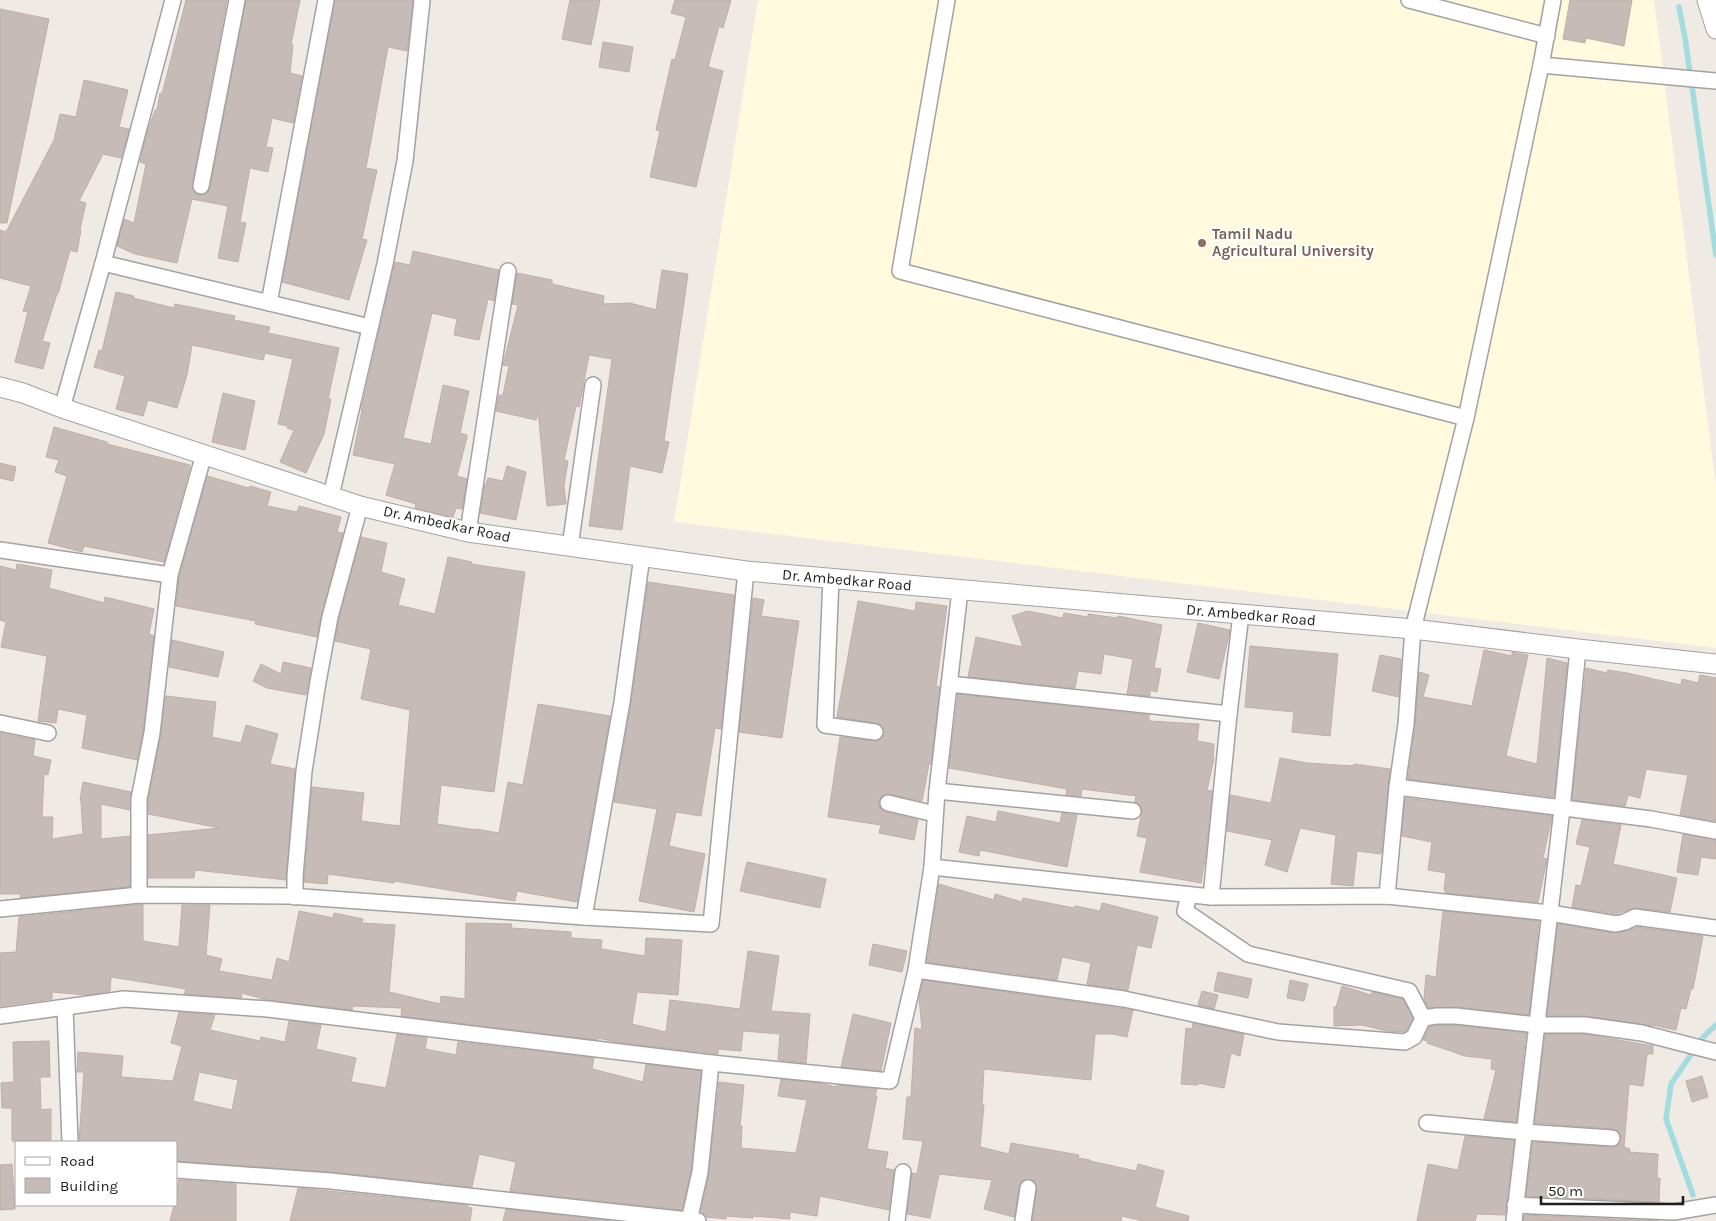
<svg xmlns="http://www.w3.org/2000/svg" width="1716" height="1221" font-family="Karla,sans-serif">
<rect width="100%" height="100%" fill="#f0eae4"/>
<path fill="#fff9de" d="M 758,0 L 1654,0 L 1716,487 L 1716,648 L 674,522 Z"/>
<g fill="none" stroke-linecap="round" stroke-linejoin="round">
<g stroke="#a3dcde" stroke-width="5.5">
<path d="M 1679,7 L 1685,38 L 1716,255"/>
<path d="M 1700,1041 L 1706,1034 L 1716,1025"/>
<path d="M 1692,1053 L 1671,1084 L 1666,1119 L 1693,1195"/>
</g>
</g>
<g fill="#c7bbb7" stroke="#c2ada6" fill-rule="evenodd">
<path d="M 186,0 L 227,0 L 192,184 L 195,193 L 200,195 L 208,192 L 210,188 L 246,0 L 300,0 L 291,45 L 293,45 L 290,73 L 302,76 L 293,123 L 272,118 L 266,147 L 273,148 L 268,172 L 250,168 L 240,222 L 246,223 L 238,262 L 218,258 L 228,206 L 192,199 L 177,263 L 135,254 L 117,246 L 124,219 L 134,223 L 146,164 L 140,162 L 147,133 L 155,110 L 157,110 L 160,93 L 162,94 Z"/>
<path d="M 335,0 L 413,0 L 407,51 L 388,47 L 366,168 L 377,170 L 362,239 L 367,240 L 349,300 L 282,282 Z"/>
<path d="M 570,0 L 600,0 L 591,45 L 562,39 Z"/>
<path d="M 675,0 L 731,0 L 723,28 L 719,26 L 708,67 L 723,71 L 696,187 L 650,177 L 660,131 L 656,130 L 672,59 L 675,60 L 686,17 L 671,13 Z"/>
<path d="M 1570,0 L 1632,0 L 1624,46 L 1586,38 L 1585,43 L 1563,39 Z"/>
<path d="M 0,9 L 49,19 L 7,223 L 0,223 Z"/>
<path d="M 603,42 L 633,47 L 629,72 L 599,67 Z"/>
<path d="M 84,80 L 128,90 L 119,127 L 129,129 L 121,158 L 103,154 L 79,201 L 86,203 L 80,229 L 81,230 L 77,252 L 70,250 L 58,294 L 57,294 L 42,341 L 50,343 L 43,369 L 15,362 L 28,312 L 23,311 L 31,286 L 0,278 L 0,230 L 6,232 L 54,140 L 60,114 L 76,117 Z"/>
<path d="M 413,251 L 499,270 L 494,301 L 488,299 L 479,340 L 454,335 L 457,319 L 432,313 L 403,438 L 431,444 L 443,385 L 469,391 L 460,433 L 467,435 L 467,437 L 457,476 L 467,479 L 462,509 L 456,508 L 453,517 L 415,508 L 416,504 L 386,495 L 395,464 L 353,455 L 362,410 L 361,410 L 395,262 L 410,265 Z"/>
<path d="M 662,270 L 688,274 L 664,441 L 669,442 L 662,473 L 630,466 L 622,530 L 589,526 L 612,359 L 589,355 L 579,407 L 576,406 L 564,460 L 568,461 L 564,486 L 566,504 L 547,506 L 538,411 L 536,420 L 496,411 L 499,395 L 503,395 L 509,366 L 503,365 L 518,305 L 512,304 L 517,273 L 552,280 L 552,284 L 604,296 L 603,304 L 630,303 L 656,310 Z"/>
<path d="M 116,292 L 134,296 L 133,298 L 174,308 L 175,304 L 235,316 L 234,320 L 270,327 L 268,333 L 339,348 L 328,399 L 331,399 L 324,434 L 306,473 L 280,462 L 294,430 L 287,428 L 288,426 L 278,424 L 293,359 L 265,353 L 263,360 L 192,345 L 187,375 L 177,408 L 148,400 L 143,416 L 116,409 L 125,376 L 94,367 L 99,350 L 102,351 Z"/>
<path d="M 223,393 L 255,401 L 245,450 L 212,442 Z"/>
<path d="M 54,427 L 107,442 L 107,444 L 190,465 L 189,471 L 164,562 L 84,546 L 82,552 L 48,543 L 67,476 L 55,472 L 59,460 L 46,457 Z"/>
<path d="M 0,463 L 16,467 L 13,481 L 0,478 Z"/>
<path d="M 507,466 L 526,472 L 516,520 L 480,513 L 485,484 L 486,484 L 488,478 L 503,481 Z"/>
<path d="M 207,476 L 249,488 L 250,486 L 271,492 L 267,506 L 297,512 L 299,506 L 341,517 L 337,532 L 343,533 L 321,615 L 317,637 L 255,624 L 256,621 L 176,606 L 179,577 Z"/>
<path d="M 361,537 L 387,543 L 381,572 L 405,579 L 398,605 L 435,614 L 448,557 L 472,562 L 471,564 L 525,572 L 494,792 L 441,785 L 437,824 L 476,830 L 476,829 L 499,833 L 508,782 L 523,785 L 538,704 L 610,716 L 577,902 L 517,891 L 515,901 L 394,881 L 394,883 L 328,874 L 327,884 L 304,882 L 312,787 L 364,793 L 361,821 L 400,826 L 410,710 L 361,699 L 371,649 L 335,641 L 339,619 Z"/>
<path d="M 17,564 L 52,570 L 49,588 L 104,603 L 105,597 L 154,609 L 149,634 L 154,636 L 143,732 L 137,760 L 82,748 L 87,715 L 58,709 L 56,723 L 38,721 L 47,656 L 1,647 L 6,622 L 0,620 L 0,566 L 16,570 Z"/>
<path d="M 648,582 L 734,595 L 721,729 L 715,728 L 701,816 L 676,812 L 669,846 L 705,854 L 694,912 L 639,901 L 657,809 L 614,802 L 631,704 Z"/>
<path d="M 753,598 L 764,600 L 761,616 L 799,621 L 782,738 L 739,732 Z"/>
<path d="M 858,601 L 915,611 L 916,602 L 947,606 L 936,686 L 940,687 L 931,764 L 929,764 L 922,801 L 890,794 L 882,796 L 879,801 L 879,806 L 885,812 L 918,820 L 914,840 L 879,833 L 881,825 L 828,817 L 840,737 L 874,741 L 882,738 L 884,733 L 881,725 L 877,723 L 837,717 Z"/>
<path d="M 1028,611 L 1063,618 L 1064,613 L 1088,617 L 1088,614 L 1117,618 L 1118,616 L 1162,625 L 1154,668 L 1161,669 L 1157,692 L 1150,690 L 1150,696 L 1127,694 L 1133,659 L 1104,654 L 1101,674 L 1078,671 L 1075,688 L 968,677 L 976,637 L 1023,647 L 1012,616 Z"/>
<path d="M 1198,623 L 1230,630 L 1219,679 L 1187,672 Z"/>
<path d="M 172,640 L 224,652 L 218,677 L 169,667 Z"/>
<path d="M 1250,646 L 1338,654 L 1330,736 L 1292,732 L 1294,712 L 1245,707 Z"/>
<path d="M 1484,650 L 1512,656 L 1512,652 L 1528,655 L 1506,756 L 1537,764 L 1547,658 L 1567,663 L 1554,797 L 1408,779 L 1415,725 L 1419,672 L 1429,675 L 1423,697 L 1472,706 Z"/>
<path d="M 1380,655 L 1401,659 L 1399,697 L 1372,691 Z"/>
<path d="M 283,662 L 311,668 L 306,695 L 267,688 L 253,681 L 261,664 L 281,674 Z"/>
<path d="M 1586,668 L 1607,673 L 1608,670 L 1627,673 L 1681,685 L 1682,679 L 1698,683 L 1700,675 L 1716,678 L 1716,821 L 1680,815 L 1688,775 L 1646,769 L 1640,798 L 1628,795 L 1625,806 L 1572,800 Z"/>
<path d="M 958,694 L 1149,715 L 1149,721 L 1199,724 L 1197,741 L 1214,744 L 1213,759 L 1214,759 L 1207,790 L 1212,791 L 1206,853 L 1201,883 L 1140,872 L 1147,838 L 1137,836 L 1142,811 L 1141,807 L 1135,802 L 1136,796 L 1082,789 L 1081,796 L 1066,795 L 1067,789 L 949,768 Z"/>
<path d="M 166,696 L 216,702 L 212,737 L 241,743 L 246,725 L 278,734 L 270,764 L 295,769 L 286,880 L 195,870 L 194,878 L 148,878 L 148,835 L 220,828 L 148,814 L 148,800 L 161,735 Z"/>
<path d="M 0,733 L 35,740 L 33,756 L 51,760 L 48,775 L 44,774 L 42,817 L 53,817 L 52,839 L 83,834 L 81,801 L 80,800 L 83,782 L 131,792 L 130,810 L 101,804 L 101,839 L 130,836 L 130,887 L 20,898 L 21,894 L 0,894 Z"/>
<path d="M 1280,758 L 1307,763 L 1353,766 L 1354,764 L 1390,769 L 1381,854 L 1357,851 L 1353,886 L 1331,884 L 1336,835 L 1300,828 L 1287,872 L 1265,865 L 1272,840 L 1227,831 L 1230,795 L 1271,803 Z"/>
<path d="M 1405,798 L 1552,816 L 1543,858 L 1547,859 L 1538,902 L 1445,893 L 1446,891 L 1444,890 L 1446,873 L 1428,870 L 1432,842 L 1402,836 Z"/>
<path d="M 998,811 L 1060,823 L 1062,813 L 1077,815 L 1067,867 L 980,850 L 979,856 L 959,852 L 967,816 L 996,822 Z"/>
<path d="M 1582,820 L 1621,825 L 1613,864 L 1677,878 L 1670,912 L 1636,908 L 1616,914 L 1572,907 L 1576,885 L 1581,886 L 1590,847 L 1576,844 Z"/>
<path d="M 1683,834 L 1716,840 L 1716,859 L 1701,857 L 1698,875 L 1677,872 Z"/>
<path d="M 747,862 L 826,879 L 820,908 L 740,891 Z"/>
<path d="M 939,884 L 994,900 L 995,894 L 1022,902 L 1023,898 L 1074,908 L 1075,906 L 1100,911 L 1102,903 L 1158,917 L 1151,948 L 1137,945 L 1128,990 L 1087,984 L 1091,963 L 1062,957 L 1057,980 L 927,962 Z"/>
<path d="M 143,904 L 143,941 L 179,947 L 182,905 L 210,905 L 206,955 L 222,959 L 219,971 L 272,980 L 277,958 L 289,962 L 299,911 L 333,918 L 334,913 L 363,919 L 362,923 L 395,925 L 389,992 L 440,1004 L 441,996 L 465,999 L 466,923 L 512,924 L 511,928 L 571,932 L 571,938 L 602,940 L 601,949 L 645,956 L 646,938 L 682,940 L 678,995 L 637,992 L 632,1024 L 666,1032 L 670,1000 L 740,1009 L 748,951 L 779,956 L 771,1011 L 810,1014 L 806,1063 L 778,1060 L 780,1034 L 743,1031 L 741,1051 L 718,1049 L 718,1054 L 616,1042 L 598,1038 L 598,1040 L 401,1016 L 402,1008 L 353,1006 L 352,1010 L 267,1000 L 242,993 L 241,998 L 184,994 L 186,989 L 111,977 L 110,991 L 86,995 L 52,992 L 52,999 L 0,1006 L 0,953 L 16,952 L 19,917 Z"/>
<path d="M 1443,911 L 1539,921 L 1529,1015 L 1457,1007 L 1428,1008 L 1424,999 L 1426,975 L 1436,977 Z"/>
<path d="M 1558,924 L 1614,933 L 1627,931 L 1637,927 L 1703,936 L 1693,989 L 1691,989 L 1686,1009 L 1681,1008 L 1676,1030 L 1652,1025 L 1652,1026 L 1586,1016 L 1547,1016 Z"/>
<path d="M 873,944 L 907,951 L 902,972 L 869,965 Z"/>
<path d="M 1218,972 L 1252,979 L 1248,998 L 1214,991 Z"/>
<path d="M 923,980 L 1133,1010 L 1127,1037 L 1112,1034 L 1095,1034 L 1091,1080 L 984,1069 L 982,1105 L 984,1105 L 980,1147 L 1009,1154 L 1011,1143 L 1079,1155 L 1078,1158 L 1090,1160 L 1090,1161 L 1136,1171 L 1138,1164 L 1164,1171 L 1155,1207 L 1189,1216 L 1188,1221 L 1143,1221 L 1122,1216 L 1121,1221 L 1032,1221 L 1037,1189 L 1036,1184 L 1033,1180 L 1025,1179 L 1020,1183 L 1014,1217 L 984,1209 L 992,1180 L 939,1174 L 930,1218 L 907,1214 L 912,1173 L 917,1174 L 923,1141 L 903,1139 L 907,1097 L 911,1097 L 915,1028 L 922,1030 L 919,997 Z"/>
<path d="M 1290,980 L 1308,984 L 1304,1001 L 1287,998 Z"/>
<path d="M 1342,986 L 1371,995 L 1372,992 L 1403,999 L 1413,1018 L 1407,1030 L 1403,1032 L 1387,1031 L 1362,1025 L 1334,1026 L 1334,1007 L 1336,1007 Z"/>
<path d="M 1202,991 L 1218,995 L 1214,1009 L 1198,1005 Z"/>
<path d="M 179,1012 L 215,1015 L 210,1030 L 260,1041 L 261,1037 L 285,1042 L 289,1021 L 321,1025 L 316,1049 L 356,1058 L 351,1082 L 386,1088 L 397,1034 L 427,1038 L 425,1049 L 456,1055 L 458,1042 L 594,1058 L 592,1069 L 643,1082 L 646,1064 L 701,1071 L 691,1170 L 682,1210 L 510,1191 L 516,1162 L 479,1154 L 472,1187 L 332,1172 L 176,1161 L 176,1142 L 79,1142 L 84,1072 L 77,1072 L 78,1052 L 123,1056 L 121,1077 L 173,1081 L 182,1046 L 171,1043 ZM 199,1072 L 238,1080 L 232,1110 L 193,1101 Z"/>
<path d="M 853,1014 L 891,1023 L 881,1071 L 841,1067 Z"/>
<path d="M 1193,1023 L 1244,1034 L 1240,1056 L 1231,1053 L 1224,1088 L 1198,1083 L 1198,1085 L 1181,1084 L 1186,1028 L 1192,1029 Z"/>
<path d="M 1438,1025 L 1455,1025 L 1526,1033 L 1516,1122 L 1484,1119 L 1496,1070 L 1491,1069 L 1492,1059 L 1465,1056 L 1427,1043 L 1428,1041 L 1423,1040 L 1429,1027 Z"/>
<path d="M 1545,1034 L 1584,1034 L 1653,1046 L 1653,1054 L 1647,1054 L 1643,1086 L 1629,1084 L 1624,1147 L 1630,1149 L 1629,1152 L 1658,1154 L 1657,1178 L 1660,1178 L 1659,1202 L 1526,1196 L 1533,1142 L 1611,1147 L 1617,1146 L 1621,1139 L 1620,1133 L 1613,1129 L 1535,1123 Z"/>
<path d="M 49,1041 L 50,1077 L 40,1077 L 41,1110 L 51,1109 L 51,1140 L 12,1141 L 12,1108 L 2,1108 L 1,1083 L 14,1082 L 13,1042 Z"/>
<path d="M 1702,1076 L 1708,1097 L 1692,1102 L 1686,1081 Z"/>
<path d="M 781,1079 L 818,1083 L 837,1087 L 837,1085 L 877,1089 L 875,1096 L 877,1096 L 867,1149 L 888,1152 L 885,1168 L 894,1170 L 889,1210 L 820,1196 L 817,1216 L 790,1212 L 790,1219 L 753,1216 L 753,1218 L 726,1216 L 726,1219 L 707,1217 L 701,1212 L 709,1173 L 719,1082 L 744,1085 L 740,1126 L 742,1126 L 741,1148 L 796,1153 L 807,1100 L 778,1096 Z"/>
<path d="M 1465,1136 L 1514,1140 L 1505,1215 L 1477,1214 L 1475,1221 L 1417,1221 L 1428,1164 L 1458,1170 Z"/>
<path d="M 12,1164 L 15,1209 L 0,1210 L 0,1165 Z"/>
<path d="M 179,1180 L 236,1184 L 236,1221 L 170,1221 L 174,1205 L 176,1205 L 176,1192 Z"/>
<path d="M 298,1188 L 468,1205 L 467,1207 L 472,1208 L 470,1221 L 290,1221 Z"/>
<path d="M 506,1209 L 611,1221 L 503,1221 Z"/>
<path d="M 1524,1215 L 1659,1221 L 1523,1221 Z"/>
</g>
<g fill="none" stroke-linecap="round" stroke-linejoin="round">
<g stroke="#a2a2a2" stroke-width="18">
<g id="minor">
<path d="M 947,0 L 900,271 L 1466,418"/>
<path d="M 1409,0 L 1547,36"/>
<path d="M 1553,0 L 1541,65 L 1716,81"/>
<path d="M 201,186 L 237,0"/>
<path d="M 103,263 L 370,327"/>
<path d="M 269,303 L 326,0"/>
<path d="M 62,408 L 103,263 L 173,0"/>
<path d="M 331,496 L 385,264 L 405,161 L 422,0"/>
<path d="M 468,532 L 508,271"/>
<path d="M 570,547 L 593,385"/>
<path d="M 0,550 L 170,575"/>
<path d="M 831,578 L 825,725 L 875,732"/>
<path d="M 949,684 L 1229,714"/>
<path d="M 0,723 L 48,733"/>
<path d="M 1397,787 L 1651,819 L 1716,831"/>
<path d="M 937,791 L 1133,811"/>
<path d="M 888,803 L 935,814"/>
<path d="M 932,867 L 1211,897 L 1229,714 L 1241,614"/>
<path d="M 139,895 L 139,799 L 152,733 L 170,575 L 204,454"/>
<path d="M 1189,895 L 1185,911 L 1248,954 L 1409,991 L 1423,1018"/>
<path d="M 1387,896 L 1397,787 L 1406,724 L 1413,629 L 1466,418 L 1541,65"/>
<path d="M 295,897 L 295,876 L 304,771 L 318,682 L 330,617 L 360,506"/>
<path d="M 1211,897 L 1387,896 L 1550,913 L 1616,924 L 1625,922 L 1635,917 L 1716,928"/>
<path d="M 0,909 L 139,895 L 289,896 L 584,917 L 711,924 L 746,571"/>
<path d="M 584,917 L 622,702 L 642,556"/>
<path d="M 916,970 L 1124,999 L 1278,1032 L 1405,1042 L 1414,1037 L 1423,1018 L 1437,1016 L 1456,1016 L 1537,1025 L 1585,1025 L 1642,1033 L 1716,1052"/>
<path d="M 65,1008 L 70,1142"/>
<path d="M 0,1016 L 124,999 L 268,1009 L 711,1063 L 890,1081 L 916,970 L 932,867 L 937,791 L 960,590"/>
<path d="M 1427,1123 L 1524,1132 L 1612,1138"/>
<path d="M 176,1170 L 331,1181 L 698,1221"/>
<path d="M 1515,1205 L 1674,1212 L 1716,1205"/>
<path d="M 689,1221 L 700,1172 L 711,1063"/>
<path d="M 897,1221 L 903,1172"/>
<path d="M 1023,1221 L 1028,1188"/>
<path d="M 1514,1221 L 1562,809 L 1578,649"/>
</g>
</g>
<g stroke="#a2a2a2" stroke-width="21">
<g id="tertiary">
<path d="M 1707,0 L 1716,29"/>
<path d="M 0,387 L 23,393 L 62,408 L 360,506 L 468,532 L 746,571 L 1413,629 L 1578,649 L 1716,664"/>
</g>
</g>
<use href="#minor" stroke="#fff" stroke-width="15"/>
<use href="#tertiary" stroke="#fff" stroke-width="19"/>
</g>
<circle fill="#8d6e63" stroke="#fff" stroke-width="2" cx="1202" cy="243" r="5"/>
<g text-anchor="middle" stroke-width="4" stroke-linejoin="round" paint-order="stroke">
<g font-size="15" font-weight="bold" fill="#785e54" stroke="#fff" text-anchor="start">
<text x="1212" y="239">Tamil Nadu<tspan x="1212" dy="17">Agricultural University</tspan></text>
</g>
<g font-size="15" fill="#1e1e1e" stroke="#fff">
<text transform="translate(447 524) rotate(12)" y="5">Dr. Ambedkar Road</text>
<text transform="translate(847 580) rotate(5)" y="5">Dr. Ambedkar Road</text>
<text transform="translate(1251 615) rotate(5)" y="5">Dr. Ambedkar Road</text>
</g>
</g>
<rect x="15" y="1141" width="162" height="65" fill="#ffffff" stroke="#a5a5a5"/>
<rect x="25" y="1157" width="25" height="8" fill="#ffffff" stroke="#a5a5a5"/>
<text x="60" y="1166" font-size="15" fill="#1e1e1e">Road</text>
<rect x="25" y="1178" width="25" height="15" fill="#c7bbb7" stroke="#a5a5a5"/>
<text x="60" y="1191" font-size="15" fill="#1e1e1e">Building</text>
<path d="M1541 1196v8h142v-8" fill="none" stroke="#1e1e1e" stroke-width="2.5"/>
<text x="1548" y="1196" font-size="15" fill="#1e1e1e" stroke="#ffffff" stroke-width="4" paint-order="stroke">50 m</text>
</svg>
